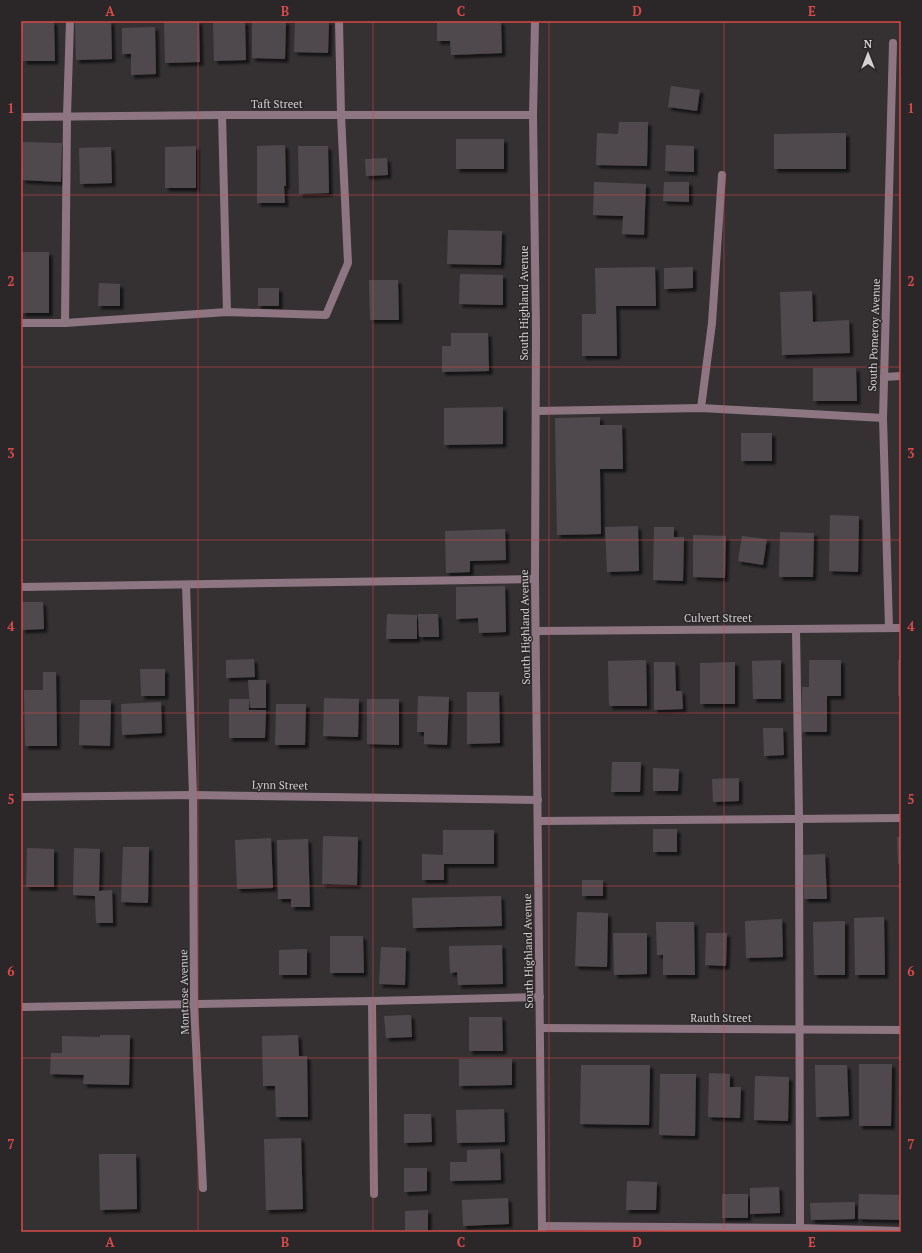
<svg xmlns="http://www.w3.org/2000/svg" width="922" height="1253" font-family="'PT Serif',serif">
<defs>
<filter id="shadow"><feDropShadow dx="3.5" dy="3.5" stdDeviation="1" flood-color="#0009"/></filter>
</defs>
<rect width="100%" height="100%" fill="#353133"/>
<g fill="#4f4a4d" filter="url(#shadow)">
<path d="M 22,21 L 54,21 L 55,61 L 23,61 Z"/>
<path d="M 75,21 L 111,21 L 112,59 L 76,60 Z"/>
<path d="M 164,21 L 199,21 L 200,62 L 165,63 Z"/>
<path d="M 213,21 L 245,21 L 246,60 L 214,61 Z"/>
<path d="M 252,21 L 286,21 L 285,59 L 252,58 Z"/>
<path d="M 295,21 L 329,21 L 328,53 L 294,52 Z"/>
<path d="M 437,21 L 501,21 L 502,53 L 451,55 L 450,41 L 437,41 Z"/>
<path d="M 155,27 L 156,74 L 131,75 L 131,54 L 122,54 L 122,28 Z"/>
<path d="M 671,86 L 700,90 L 697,111 L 668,107 Z"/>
<path d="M 619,122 L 648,122 L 647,166 L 596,165 L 597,133 L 618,134 Z"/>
<path d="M 846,133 L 846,169 L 774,169 L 774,134 Z"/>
<rect x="456" y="139" width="48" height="30"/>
<path d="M 23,142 L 62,143 L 61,182 L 22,180 Z"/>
<path d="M 285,145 L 286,186 L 284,186 L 285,203 L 257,203 L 257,146 Z"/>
<path d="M 666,145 L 694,146 L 694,172 L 665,171 Z"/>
<path d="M 196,146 L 196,188 L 165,188 L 165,147 Z"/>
<path d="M 298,146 L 328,146 L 329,193 L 299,194 Z"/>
<path d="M 111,147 L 112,183 L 80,184 L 79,148 Z"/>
<path d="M 387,158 L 388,175 L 366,176 L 365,159 Z"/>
<path d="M 594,182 L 646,184 L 644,235 L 622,234 L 623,216 L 593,215 Z"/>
<path d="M 664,182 L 689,182 L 689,202 L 663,201 Z"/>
<path d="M 448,230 L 502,231 L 501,265 L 447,264 Z"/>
<rect x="22" y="252" width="27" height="61"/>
<path d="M 655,267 L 656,306 L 616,306 L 617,356 L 582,356 L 582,314 L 596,314 L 595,268 Z"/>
<path d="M 693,267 L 693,288 L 664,289 L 664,268 Z"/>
<path d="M 460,274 L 503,275 L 503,305 L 459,304 Z"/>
<path d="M 369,280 L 398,280 L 399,320 L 370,320 Z"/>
<path d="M 99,283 L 120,284 L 120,306 L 98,306 Z"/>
<rect x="258" y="288" width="21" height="18"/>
<path d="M 812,291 L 813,322 L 849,320 L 850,353 L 782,355 L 780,292 Z"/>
<path d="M 451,333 L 488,333 L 489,371 L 442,372 L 442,346 L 451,346 Z"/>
<path d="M 813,368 L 856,368 L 857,401 L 813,401 Z"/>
<path d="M 503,407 L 503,444 L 444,445 L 444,408 Z"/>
<path d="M 600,417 L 600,425 L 622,425 L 623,469 L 600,469 L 601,534 L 557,535 L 555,418 Z"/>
<rect x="741" y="433" width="31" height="28"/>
<path d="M 830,515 L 859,516 L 858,572 L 829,571 Z"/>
<path d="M 638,526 L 639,571 L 607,572 L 605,527 Z"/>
<path d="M 654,527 L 674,527 L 674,537 L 684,537 L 683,581 L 653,580 Z"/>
<path d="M 505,529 L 506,560 L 470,561 L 470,572 L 446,573 L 445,531 Z"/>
<path d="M 780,532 L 814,533 L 813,577 L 779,577 Z"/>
<path d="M 693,535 L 726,536 L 725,578 L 693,577 Z"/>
<path d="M 742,536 L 767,539 L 763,565 L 738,561 Z"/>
<path d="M 505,586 L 506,632 L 479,633 L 478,618 L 456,619 L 456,587 Z"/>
<path d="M 21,602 L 43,602 L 44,629 L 22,630 Z"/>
<path d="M 387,614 L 417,615 L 417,639 L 386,639 Z"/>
<path d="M 418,614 L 438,614 L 439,637 L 419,637 Z"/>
<path d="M 254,659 L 255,677 L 226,678 L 226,660 Z"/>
<path d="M 901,659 L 901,696 L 898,696 L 898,660 Z"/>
<path d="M 646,660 L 647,706 L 609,706 L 608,661 Z"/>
<path d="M 781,660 L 781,699 L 753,699 L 752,661 Z"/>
<path d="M 809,660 L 841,660 L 841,696 L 827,696 L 827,732 L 802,732 L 802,687 L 809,687 Z"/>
<path d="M 654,662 L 675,662 L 676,691 L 682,691 L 683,709 L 654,710 Z"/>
<path d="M 735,662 L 735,704 L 700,704 L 700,663 Z"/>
<path d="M 140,669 L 165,669 L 165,696 L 141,696 Z"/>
<path d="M 43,672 L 56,672 L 57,746 L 25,746 L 24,690 L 43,690 Z"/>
<path d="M 248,680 L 266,680 L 266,708 L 250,708 Z"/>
<path d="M 467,692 L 499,692 L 500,743 L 467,744 Z"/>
<path d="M 418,696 L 449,697 L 447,745 L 424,744 L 424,732 L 417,732 Z"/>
<path d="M 324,698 L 359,699 L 358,737 L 323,736 Z"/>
<path d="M 229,699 L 249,699 L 249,710 L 266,710 L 265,738 L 229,738 Z"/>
<path d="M 367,699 L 399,699 L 399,745 L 367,744 Z"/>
<path d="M 80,700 L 111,700 L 110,746 L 79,745 Z"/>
<path d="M 161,702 L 162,733 L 122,735 L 121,704 Z"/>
<path d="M 276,704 L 306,704 L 305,745 L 275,745 Z"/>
<path d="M 763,728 L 783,728 L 784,755 L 764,756 Z"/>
<path d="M 612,762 L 641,762 L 640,792 L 611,792 Z"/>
<path d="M 653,768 L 679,769 L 678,791 L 653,791 Z"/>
<path d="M 739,778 L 739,801 L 713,802 L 712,779 Z"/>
<rect x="653" y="829" width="24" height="23"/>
<path d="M 443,830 L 494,830 L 494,864 L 444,864 L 444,880 L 422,880 L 422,854 L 443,855 Z"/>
<path d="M 323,836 L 358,837 L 357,885 L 322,884 Z"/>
<path d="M 897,837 L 901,837 L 901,864 L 898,864 Z"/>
<path d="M 271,838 L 273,888 L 237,889 L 235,840 Z"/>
<path d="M 308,839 L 310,907 L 291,907 L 291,899 L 278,899 L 277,840 Z"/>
<path d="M 123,847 L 149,847 L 148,903 L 121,902 Z"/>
<path d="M 27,848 L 54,849 L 54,887 L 26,887 Z"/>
<path d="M 74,848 L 100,849 L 99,891 L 112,890 L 113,923 L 96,923 L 95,896 L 73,895 Z"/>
<path d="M 825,854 L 827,899 L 804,899 L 803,855 Z"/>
<rect x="582" y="880" width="21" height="16"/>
<path d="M 501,896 L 502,926 L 413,928 L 412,898 Z"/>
<path d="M 577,912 L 608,913 L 607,967 L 575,966 Z"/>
<path d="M 884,917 L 885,975 L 855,975 L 854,918 Z"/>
<path d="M 782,919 L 783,957 L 746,958 L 745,921 Z"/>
<path d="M 845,921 L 845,975 L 814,975 L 813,922 Z"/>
<path d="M 656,922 L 694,922 L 695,975 L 663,975 L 663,955 L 657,955 Z"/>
<path d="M 613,933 L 647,933 L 647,974 L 614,975 Z"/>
<path d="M 706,933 L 727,933 L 726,966 L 705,965 Z"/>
<path d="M 330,936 L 363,936 L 364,973 L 330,973 Z"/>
<path d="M 502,945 L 503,984 L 458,985 L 457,972 L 450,973 L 449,946 Z"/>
<path d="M 381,947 L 406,948 L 405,985 L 379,984 Z"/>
<path d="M 307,949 L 307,975 L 279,975 L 279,950 Z"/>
<path d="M 411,1015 L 412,1037 L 386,1038 L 384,1016 Z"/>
<path d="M 469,1017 L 502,1017 L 503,1051 L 469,1051 Z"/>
<path d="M 100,1035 L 130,1035 L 129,1085 L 83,1084 L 84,1075 L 50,1074 L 51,1053 L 62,1053 L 62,1036 L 100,1037 Z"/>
<path d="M 298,1035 L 299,1056 L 307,1056 L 308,1117 L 276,1117 L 275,1086 L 263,1086 L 262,1036 Z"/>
<path d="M 459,1059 L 512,1059 L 512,1085 L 459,1086 Z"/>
<path d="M 859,1064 L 892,1064 L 891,1126 L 859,1126 Z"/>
<path d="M 581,1065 L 650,1065 L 649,1125 L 580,1124 Z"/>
<path d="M 815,1065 L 847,1065 L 849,1116 L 816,1117 Z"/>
<path d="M 709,1073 L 730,1074 L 730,1087 L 741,1087 L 740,1118 L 708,1117 Z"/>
<path d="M 660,1074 L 696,1074 L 695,1136 L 659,1135 Z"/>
<path d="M 755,1076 L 789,1077 L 788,1121 L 754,1120 Z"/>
<path d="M 504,1109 L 505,1142 L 457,1143 L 456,1110 Z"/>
<path d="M 404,1114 L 431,1114 L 432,1142 L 404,1143 Z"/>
<path d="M 301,1138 L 303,1209 L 266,1210 L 264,1139 Z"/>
<path d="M 500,1149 L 501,1180 L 450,1181 L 450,1162 L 467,1162 L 467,1150 Z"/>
<path d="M 99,1154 L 136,1154 L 137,1209 L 100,1210 Z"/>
<path d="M 404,1168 L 427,1168 L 427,1191 L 404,1192 Z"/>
<path d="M 627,1181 L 657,1182 L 656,1210 L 626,1210 Z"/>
<path d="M 779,1187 L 780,1213 L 750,1214 L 750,1188 Z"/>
<rect x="722" y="1194" width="26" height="24"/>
<path d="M 859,1194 L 901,1195 L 901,1220 L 858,1219 Z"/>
<path d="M 508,1198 L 509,1224 L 463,1226 L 462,1200 Z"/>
<path d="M 855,1202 L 855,1219 L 811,1220 L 810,1203 Z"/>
<path d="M 428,1210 L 428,1232 L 405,1232 L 405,1211 Z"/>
</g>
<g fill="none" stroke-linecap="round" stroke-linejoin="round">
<g stroke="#8d7682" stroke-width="8">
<path d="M 222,115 L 227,312"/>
<path d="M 21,323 L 65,323 L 227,312 L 326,315 L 348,263 L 341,115 L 339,21"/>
<path d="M 65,323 L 67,116 L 70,21"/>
<path d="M 884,377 L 901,376"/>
<path d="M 701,408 L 712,323 L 722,175"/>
<path d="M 536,411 L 701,408 L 883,418"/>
<path d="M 186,585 L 193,795"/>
<path d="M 796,629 L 799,818 L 800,1228"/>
<path d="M 538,821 L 901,818"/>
<path d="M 372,1001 L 540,997"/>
<path d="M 21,1007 L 372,1001 L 374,1194"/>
<path d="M 542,1226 L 800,1228 L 901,1231"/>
</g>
<g stroke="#8d7682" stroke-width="8">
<path d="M 535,21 L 533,115 L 536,330 L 535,579 L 542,1232"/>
<path d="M 21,117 L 222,115 L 533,115"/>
<path d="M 21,587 L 535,579"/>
<path d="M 889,628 L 883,418 L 893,43"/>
<path d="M 536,631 L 901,628"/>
<path d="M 193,795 L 194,1004 L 203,1188"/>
<path d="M 21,797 L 193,795 L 538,800"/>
<path d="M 540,1028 L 901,1030"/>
</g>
</g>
<path fill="none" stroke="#d64a4a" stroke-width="1" stroke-opacity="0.55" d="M 198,21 L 198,1232M 373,21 L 373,1232M 549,21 L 549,1232M 724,21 L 724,1232M 21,195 L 901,195M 21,367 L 901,367M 21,540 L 901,540M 21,713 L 901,713M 21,886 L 901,886M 21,1058 L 901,1058"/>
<g text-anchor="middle" stroke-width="3" stroke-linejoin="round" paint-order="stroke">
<g font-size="11" fill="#d4d1d3" stroke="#2b2729">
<text x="277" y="108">Taft Street</text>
<text transform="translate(524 303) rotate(-90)" y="4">South Highland Avenue</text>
<text transform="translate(874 335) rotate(-88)" y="4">South Pomeroy Avenue</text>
<text x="718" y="622">Culvert Street</text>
<text transform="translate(525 627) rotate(-91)" y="4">South Highland Avenue</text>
<text transform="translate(280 785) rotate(1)" y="4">Lynn Street</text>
<text transform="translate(528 951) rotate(-91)" y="4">South Highland Avenue</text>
<text transform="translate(184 992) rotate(-91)" y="4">Montrose Avenue</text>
<text x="721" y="1022">Rauth Street</text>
</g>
</g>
<rect width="922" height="1253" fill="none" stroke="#2b2729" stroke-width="44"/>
<g transform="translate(868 54)" stroke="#2b2729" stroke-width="3" paint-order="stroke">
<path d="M0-3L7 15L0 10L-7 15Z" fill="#d4d1d3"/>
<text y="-6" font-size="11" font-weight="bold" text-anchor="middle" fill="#d4d1d3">N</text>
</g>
<rect x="22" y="22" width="878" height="1209" fill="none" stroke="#d64a4a" stroke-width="1.5"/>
<g font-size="13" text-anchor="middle" font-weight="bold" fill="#d64a4a">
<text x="110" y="16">A</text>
<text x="285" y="16">B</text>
<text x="461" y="16">C</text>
<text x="637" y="16">D</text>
<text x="812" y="16">E</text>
<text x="11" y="113">1</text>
<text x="911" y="113">1</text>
<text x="11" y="286">2</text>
<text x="911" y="286">2</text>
<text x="11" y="458">3</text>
<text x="911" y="458">3</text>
<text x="11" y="631">4</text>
<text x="911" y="631">4</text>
<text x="11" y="804">5</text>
<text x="911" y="804">5</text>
<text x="11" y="976">6</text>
<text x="911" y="976">6</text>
<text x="11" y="1149">7</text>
<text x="911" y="1149">7</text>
<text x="110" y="1247">A</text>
<text x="285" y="1247">B</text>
<text x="461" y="1247">C</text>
<text x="637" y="1247">D</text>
<text x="812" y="1247">E</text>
</g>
</svg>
